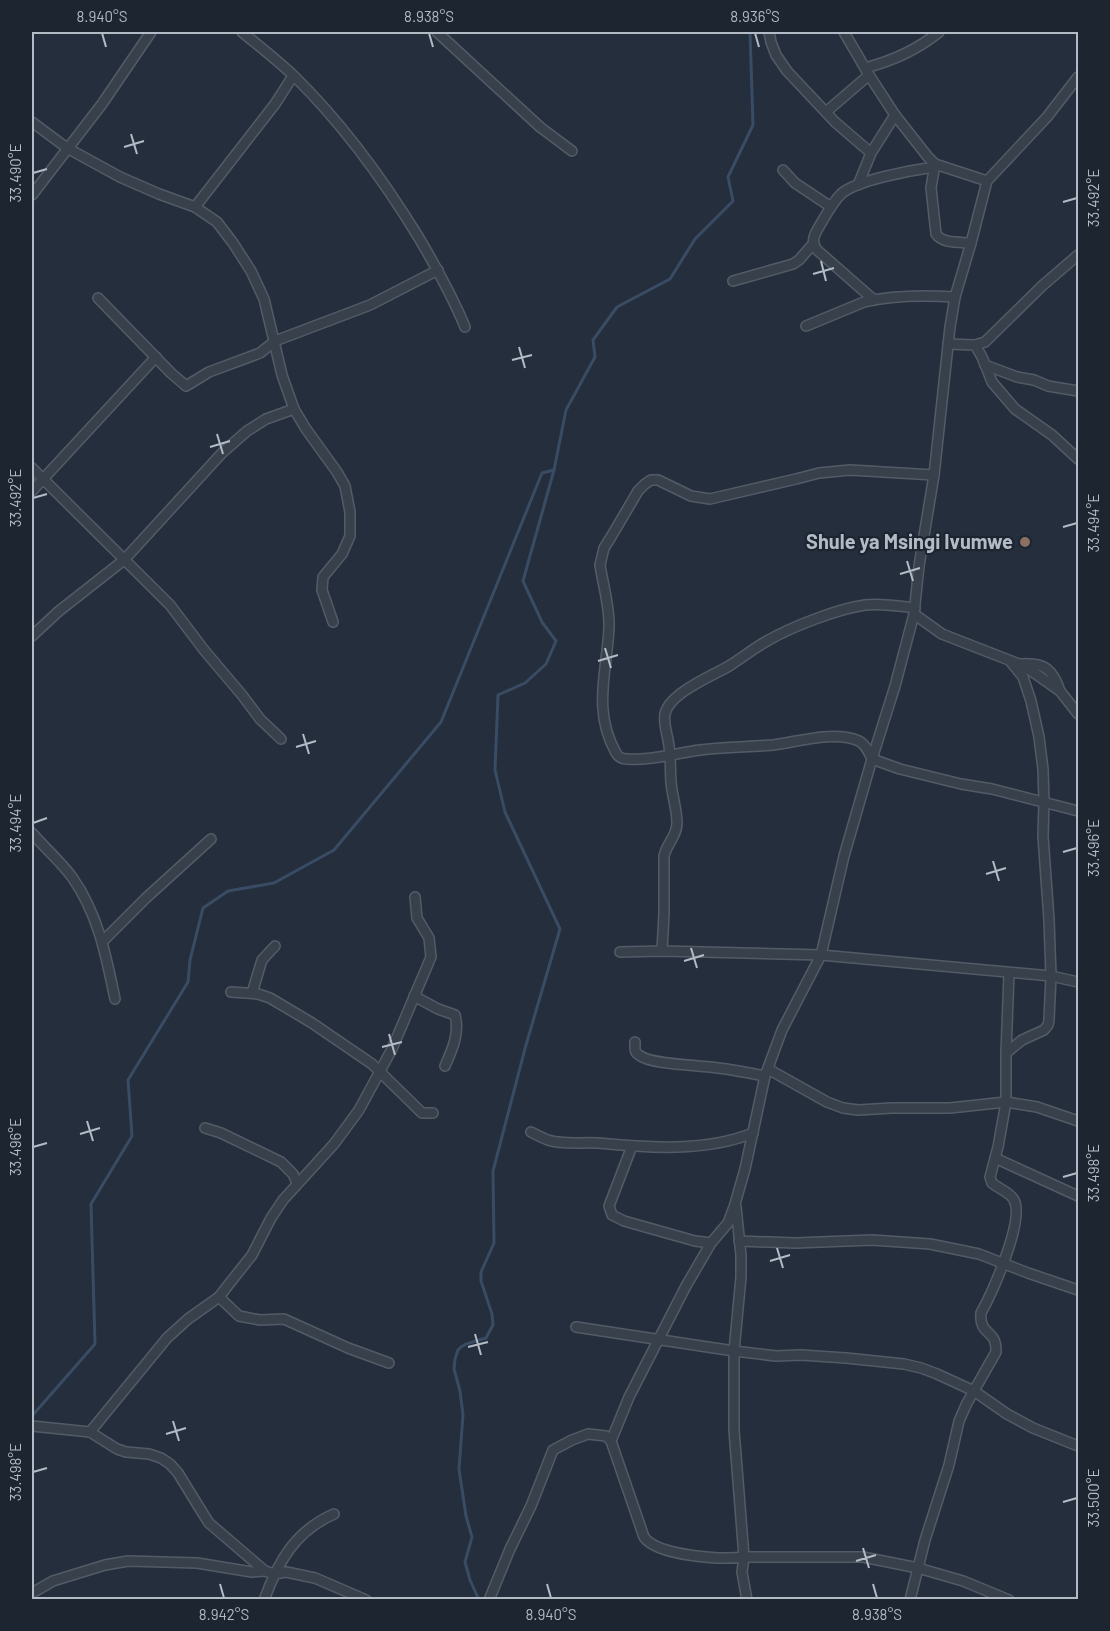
<svg xmlns="http://www.w3.org/2000/svg" width="1110" height="1631" font-family="Barlow,sans-serif">
<rect width="100%" height="100%" fill="#242e3c"/>
<g fill="none" stroke-linecap="round" stroke-linejoin="round">
<g stroke="#394c64" stroke-width="3">
<path d="M 32,1416 L 95,1344 L 91,1204 L 132,1136 L 128,1080 L 188,982 L 190,960 L 203,908 L 228,891 L 274,883 L 334,850 L 441,722 L 542,473 L 554,470"/>
<path d="M 479,1600 L 470,1580 L 465,1562 L 472,1537 L 466,1516 L 459,1469 L 463,1415 L 460,1391 L 454,1369 L 455,1359 L 458,1350 L 461,1347 L 466,1344 L 486,1338 L 493,1325 L 492,1314 L 481,1281 L 481,1272 L 494,1243 L 493,1171 L 526,1045 L 560,929 L 505,812 L 495,770 L 498,695 L 525,683 L 546,664 L 556,641 L 542,622 L 523,581 L 554,470 L 566,410 L 595,357 L 593,340 L 617,307 L 670,279 L 695,239 L 733,201 L 728,177 L 753,125 L 750,32"/>
</g>
<g stroke="#535b67" stroke-width="12">
<g id="minor">
<path d="M 242,32 C 259,46 277,60 294,76 C 343,124 383,179 419,238 C 436,267 452,295 465,327"/>
<path d="M 437,32 L 540,127 L 572,151"/>
<path d="M 769,32 L 771,42 L 776,55 L 787,71 L 835,122 L 871,153"/>
<path d="M 844,32 L 869,75 L 895,115 L 928,157 L 935,164 L 987,181"/>
<path d="M 865,68 C 892,61 917,50 939,32"/>
<path d="M 826,112 L 869,75"/>
<path d="M 32,122 L 67,148 L 120,177 L 159,194 L 195,207 L 217,222 L 233,243 L 251,271 L 264,299 L 282,375 L 294,409 L 306,429 L 337,472 L 345,486 L 350,512 L 350,536 L 342,554 L 323,577 L 322,590 L 333,622"/>
<path d="M 935,164 L 931,188 L 936,234 C 943,244 960,242 971,243"/>
<path d="M 783,170 L 795,183 L 831,207"/>
<path d="M 858,185 L 871,153 L 895,115"/>
<path d="M 32,195 L 102,104 L 151,32"/>
<path d="M 195,207 L 275,104 L 293,76"/>
<path d="M 733,281 L 793,264 L 799,260 L 813,244"/>
<path d="M 98,298 L 171,373 L 186,386 L 209,372 L 260,353 L 275,341 L 370,305 L 438,270"/>
<path d="M 874,300 L 817,250 C 810,240 815,234 820,225 C 826,215 832,203 841,194 C 856,180 913,170 934,167"/>
<path d="M 806,326 L 864,302 C 893,295 925,295 955,297"/>
<path d="M 948,344 L 975,345 L 985,342 L 1042,286 L 1078,255"/>
<path d="M 975,345 L 982,357 L 992,382 L 1015,409 L 1052,435 L 1078,459"/>
<path d="M 985,365 L 1017,377 L 1034,380 L 1048,386 L 1078,391"/>
<path d="M 32,468 L 170,605 L 204,650 L 242,695 L 260,719 L 281,739"/>
<path d="M 934,475 L 850,470 L 819,473 L 796,479 L 710,499 L 691,496 L 658,480 L 651,480 L 645,484 L 638,491 L 611,537 L 604,548 L 600,565 C 603,585 610,607 609,628 C 607,672 592,710 616,753 C 619,758 622,759 627,759 C 650,761 677,753 700,750 C 724,747 748,747 773,745 C 797,742 835,730 859,741 C 866,745 868,751 872,759 L 900,769 L 961,784 L 992,789 L 1078,811"/>
<path d="M 32,491 L 156,357"/>
<path d="M 914,614 L 942,634 L 1019,664 L 1033,672 L 1060,691 L 1078,714"/>
<path d="M 32,636 L 59,611 L 124,560 L 222,453 L 247,431 L 266,419 L 294,409"/>
<path d="M 1021,664 C 1045,662 1053,670 1060,691"/>
<path d="M 32,833 C 44,847 61,862 72,877 C 98,914 106,955 115,999"/>
<path d="M 102,942 L 146,898 L 211,839"/>
<path d="M 662,951 L 664,914 L 664,856 C 667,843 677,836 677,823 C 677,809 672,796 671,782 C 670,770 671,758 669,746 C 668,736 663,724 665,714 C 669,693 712,676 729,666 C 742,658 754,648 767,641 C 791,627 837,609 865,605 C 881,603 899,606 915,608"/>
<path d="M 620,952 L 662,951 L 821,955 L 1051,976 L 1078,982"/>
<path d="M 231,992 L 258,994 L 270,998 L 312,1023 L 372,1064 L 422,1113 L 433,1113"/>
<path d="M 252,993 L 262,960 L 275,946"/>
<path d="M 414,996 L 438,1009 L 455,1015 C 460,1033 452,1050 445,1066"/>
<path d="M 635,1042 C 635,1048 634,1052 639,1055 C 650,1065 701,1065 718,1068 C 734,1070 750,1073 765,1076"/>
<path d="M 1006,1053 L 1009,973"/>
<path d="M 768,1069 L 827,1102 L 843,1108 L 858,1110 L 892,1108 L 950,1108 L 1006,1102 L 1037,1107 L 1078,1121"/>
<path d="M 205,1128 L 221,1133 L 281,1162 L 293,1174 L 297,1183"/>
<path d="M 531,1132 C 537,1135 542,1138 548,1140 C 564,1145 582,1142 598,1143 C 648,1148 706,1152 753,1133"/>
<path d="M 632,1146 L 609,1206 L 612,1215 L 624,1221 L 695,1241 L 711,1243"/>
<path d="M 995,1158 L 1078,1196"/>
<path d="M 736,1207 L 741,1255 L 741,1277 L 734,1351 L 734,1430 L 744,1557 L 742,1572 L 747,1600"/>
<path d="M 739,1241 L 795,1243 L 872,1240 L 930,1244 L 979,1254 L 1028,1273 L 1078,1290"/>
<path d="M 219,1297 L 239,1316 L 260,1320 L 284,1319 L 348,1348 L 389,1363"/>
<path d="M 576,1327 L 734,1351 L 776,1356 L 801,1355 L 846,1358 L 904,1364 L 921,1368 L 937,1374 L 974,1391 L 1007,1414 L 1033,1428 L 1078,1446"/>
<path d="M 32,1426 L 90,1432 L 117,1449 L 126,1452 L 149,1454 L 161,1458 L 170,1464 L 178,1473 L 202,1512 L 209,1523 L 265,1571 L 274,1574 L 286,1572 L 315,1578 L 366,1600"/>
<path d="M 90,1432 L 167,1338 L 188,1319 L 219,1297 L 229,1284 L 252,1255 L 271,1218 L 283,1200 L 334,1144 L 359,1110 L 392,1049 L 431,957 L 429,938 L 417,918 L 415,897"/>
<path d="M 611,1441 L 629,1397 L 686,1286 L 711,1243 L 728,1223 L 735,1204 L 745,1169 L 765,1076 L 782,1030 L 821,955 L 844,856 L 872,759 L 895,686 L 914,614 L 919,566 L 934,475 L 950,327 L 955,297 L 971,243 L 987,181 L 1047,117 L 1078,77"/>
<path d="M 32,1593 L 53,1581 L 105,1565 L 128,1561 L 197,1563 L 252,1572 L 265,1571"/>
<path d="M 264,1600 C 278,1562 295,1531 334,1514"/>
<path d="M 489,1600 L 510,1549 L 531,1506 L 553,1450 L 572,1440 L 588,1434 L 606,1436 L 611,1441 L 644,1537 C 657,1556 722,1560 744,1557 L 863,1557 L 918,1568 L 963,1581 L 1009,1600"/>
<path d="M 910,1600 L 925,1540 L 949,1465 L 959,1421 L 967,1403 L 996,1352 C 997,1328 979,1337 981,1313 C 992,1293 1025,1220 1014,1200 C 1010,1192 999,1189 992,1183 L 990,1177 L 998,1147 L 1006,1102 L 1006,1053 L 1022,1040 L 1044,1030 L 1048,1025 L 1049,1020 L 1051,976 L 1049,920 L 1043,836 L 1044,802 L 1043,769 L 1039,737 L 1031,701 L 1023,677 L 1010,661"/>
</g>
</g>
<use href="#minor" stroke="#38404c" stroke-width="9"/>
</g>
<path fill="none" stroke="#b3bbc7" stroke-width="2" d="M 102,33 L 106,47M 429,33 L 433,47M 755,33 L 759,47M 131,134 L 137,154M 124,147 L 144,141M 33,173 L 47,169M 1063,202 L 1077,198M 821,261 L 826,281M 813,274 L 834,268M 519,347 L 525,368M 512,360 L 532,355M 217,434 L 223,454M 210,447 L 230,441M 33,498 L 47,494M 1063,527 L 1077,523M 907,561 L 913,581M 900,574 L 920,568M 605,648 L 611,668M 598,661 L 618,655M 303,734 L 309,754M 296,747 L 316,741M 33,823 L 47,818M 1063,852 L 1077,848M 993,861 L 999,881M 986,874 L 1006,868M 691,948 L 697,968M 684,961 L 704,955M 389,1034 L 395,1055M 382,1047 L 402,1042M 87,1121 L 93,1141M 80,1134 L 100,1128M 33,1147 L 47,1143M 1063,1177 L 1077,1173M 777,1248 L 783,1268M 770,1261 L 790,1255M 475,1334 L 481,1355M 468,1347 L 488,1342M 173,1421 L 179,1441M 166,1434 L 186,1428M 33,1472 L 47,1468M 1063,1502 L 1077,1498M 863,1548 L 869,1568M 856,1561 L 876,1555M 220,1584 L 224,1598M 547,1584 L 551,1598M 873,1584 L 877,1598"/>
<circle fill="#8d6e63" stroke="#1d2531" stroke-width="2" cx="1025" cy="542" r="6"/>
<g text-anchor="middle" stroke-width="4.5" stroke-linejoin="round" paint-order="stroke">
<g font-size="20" font-weight="bold" fill="#b3bbc7" stroke="#1d2531" text-anchor="end">
<text x="1013" y="549">Shule ya Msingi Ivumwe</text>
</g>
</g>
<rect width="1110" height="1631" fill="none" stroke="#1d2531" stroke-width="66"/>
<rect x="33" y="33" width="1044" height="1565" fill="none" stroke="#b3bbc7" stroke-width="2"/>
<g font-size="15" text-anchor="middle" fill="#b3bbc7">
<text x="102" y="22">8.940°S</text>
<text x="429" y="22">8.938°S</text>
<text x="755" y="22">8.936°S</text>
<text transform="translate(16 173) rotate(-90)" y="5">33.490°E</text>
<text transform="translate(1094 198) rotate(-90)" y="5">33.492°E</text>
<text transform="translate(16 498) rotate(-90)" y="5">33.492°E</text>
<text transform="translate(1094 523) rotate(-90)" y="5">33.494°E</text>
<text transform="translate(16 823) rotate(-90)" y="5">33.494°E</text>
<text transform="translate(1094 848) rotate(-90)" y="5">33.496°E</text>
<text transform="translate(16 1147) rotate(-90)" y="5">33.496°E</text>
<text transform="translate(1094 1173) rotate(-90)" y="5">33.498°E</text>
<text transform="translate(16 1472) rotate(-90)" y="5">33.498°E</text>
<text transform="translate(1094 1498) rotate(-90)" y="5">33.500°E</text>
<text x="224" y="1620">8.942°S</text>
<text x="551" y="1620">8.940°S</text>
<text x="877" y="1620">8.938°S</text>
</g>
</svg>
